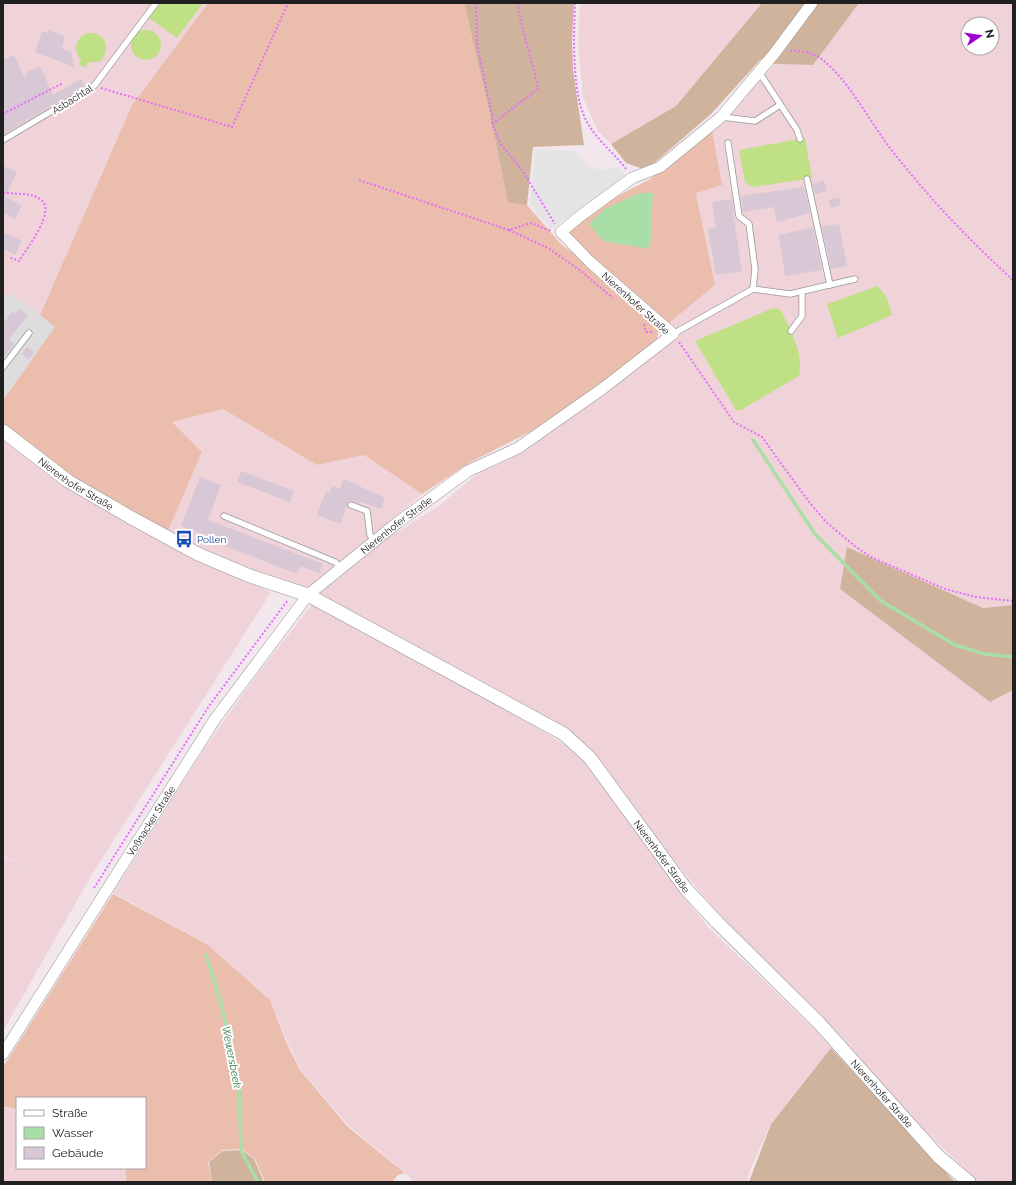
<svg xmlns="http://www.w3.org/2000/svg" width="1016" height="1185" font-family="Raleway,sans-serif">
<rect width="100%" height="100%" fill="#f1e7ed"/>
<path fill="#deddde" d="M 10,293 L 56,327 L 3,400 L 3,301 Z"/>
<g fill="#efd3d8" fill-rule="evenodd">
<path d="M 3,3 L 208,3 L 132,105 L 40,315 L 10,293 L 3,301 Z"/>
<path d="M 580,3 L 762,3 L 676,106 L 611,144 L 598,131 L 583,98 L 578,41 Z"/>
<path d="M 859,3 L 1013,3 L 1013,605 L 983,608 L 847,547 L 840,589 L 990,702 L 1013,690 L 1013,1182 L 978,1182 L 908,1114 L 842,1037 L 722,919 L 663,847 L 620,787 L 595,755 L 317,595 L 368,550 L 439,506 L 477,474 L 525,451 L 678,335 L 668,324 L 715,285 L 696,192 L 712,131 L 775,64 L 813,65 ZM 968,24 L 992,24 L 992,48 L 968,48 Z"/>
<path d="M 223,409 L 317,465 L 364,455 L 422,494 L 306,592 L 212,555 L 168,531 L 202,452 L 171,422 Z"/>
<path d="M 3,435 L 199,560 L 271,592 L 91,876 L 3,1031 L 3,857 L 47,877 L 62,877 L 47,877 L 3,856 Z"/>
<path d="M 314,602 L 491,700 L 575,751 L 613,798 L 652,854 L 707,926 L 817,1032 L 831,1048 L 771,1123 L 751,1168 L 747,1182 L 414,1182 L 406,1173 L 349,1126 L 301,1070 L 288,1043 L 270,1000 L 206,943 L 113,893 L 206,746 L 262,668 Z"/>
<path d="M 3,1108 L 17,1109 L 17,1168 L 124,1168 L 126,1182 L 3,1182 Z"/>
</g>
<g fill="#ebbdad">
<path d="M 208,3 L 464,3 L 492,124 L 508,203 L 527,205 L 560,243 L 613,285 L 659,327 L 657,341 L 555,419 L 471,462 L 422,494 L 364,455 L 317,465 L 223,409 L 172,422 L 202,452 L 168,531 L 71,477 L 3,425 L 3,400 L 55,327 L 40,315 L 132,105 Z"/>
<path d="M 712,131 L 722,185 L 696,193 L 715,285 L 668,324 L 614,278 L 566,232 L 599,206 L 650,179 Z"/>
<path d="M 113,894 L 207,944 L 270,1000 L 287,1044 L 300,1070 L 348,1127 L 405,1173 L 398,1175 L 390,1169 L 398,1175 L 392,1182 L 265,1182 L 255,1159 L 242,1149 L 222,1150 L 208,1162 L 212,1182 L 126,1182 L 125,1168 L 145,1168 L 145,1098 L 17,1098 L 17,1109 L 3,1107 L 3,1067 Z"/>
</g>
<g fill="#d0b39c">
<path d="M 464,3 L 574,3 L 572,41 L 573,70 L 584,145 L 533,147 L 527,205 L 508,203 L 492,124 Z"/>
<path d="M 762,3 L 859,3 L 813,65 L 775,64 L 761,59 L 711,114 L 646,170 L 626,163 L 611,144 L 676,106 Z"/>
<path d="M 847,547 L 983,608 L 1013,605 L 1013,690 L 990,702 L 840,589 Z"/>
<path d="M 831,1048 L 955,1182 L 749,1182 L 771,1124 Z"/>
<path d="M 242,1150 L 254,1159 L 264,1182 L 212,1182 L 209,1162 L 222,1151 Z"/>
</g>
<g fill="#bfe085">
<path d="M 161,3 L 203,3 L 177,38 L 149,18 Z"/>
<circle cx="146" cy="45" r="15"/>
<path d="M 88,33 C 106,32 111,48 101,61 L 87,63 L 86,68 L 79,64 L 81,60 C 73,49 75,38 88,33 Z"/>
<path d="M 805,138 L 812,178 L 753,187 L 745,182 L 739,150 Z"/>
<path d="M 878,286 L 887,298 L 892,315 L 838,338 L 827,304 Z"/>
<path d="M 778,308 L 782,312 C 791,333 804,353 799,376 L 741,410 L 736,410 L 695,341 L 771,309 Z"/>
</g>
<path fill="#e4e4e4" d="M 535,149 L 575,151 L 586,165 L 602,171 L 619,167 L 626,176 L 551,229 L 530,205 Z"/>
<path fill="#a9dea7" d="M 640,193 L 653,193 L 650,249 L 603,241 L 589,224 L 604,209 Z"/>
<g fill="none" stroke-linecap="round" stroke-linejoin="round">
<g stroke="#a9dea7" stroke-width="3.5">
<path d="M 753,440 L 815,534 L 881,601 L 955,645 L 985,654 L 1013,657"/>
<path d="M 206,955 L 222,1007 L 239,1086 L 241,1151 L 258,1182"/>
</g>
</g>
<g fill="#d8c7d5">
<path d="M 48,30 L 65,36 L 62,48 L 71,52 L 74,67 L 35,52 L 42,31 L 47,33 Z"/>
<path d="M 14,55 L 25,79 L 27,72 L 40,66 L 53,95 L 81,79 L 85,86 L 3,135 L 3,60 Z"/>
<path d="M 3,166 L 17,172 L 5,197 L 22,205 L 15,219 L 3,213 Z"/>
<path d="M 824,181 L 827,191 L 815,194 L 812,184 Z"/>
<path d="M 804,187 L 810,213 L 777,222 L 774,207 L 743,212 L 741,198 L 742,196 Z"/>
<path d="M 839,197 L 841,205 L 831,208 L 829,200 Z"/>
<path d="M 732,199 L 734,213 L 733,213 L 742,271 L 716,275 L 708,229 L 716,228 L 712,202 Z"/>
<path d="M 839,224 L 847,266 L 831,269 L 822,227 Z"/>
<path d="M 813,228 L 822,270 L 785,276 L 779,235 Z"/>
<path d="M 3,232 L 22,241 L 15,255 L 3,249 Z"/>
<path d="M 20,308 L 28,315 L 9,339 L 14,344 L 3,359 L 3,324 L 12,312 L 15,314 Z"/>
<path d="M 27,347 L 34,352 L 29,360 L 22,354 Z"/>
<path d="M 241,471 L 294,491 L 290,502 L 237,482 Z"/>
<path d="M 200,477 L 221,485 L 208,520 L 323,564 L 319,573 L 300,566 L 297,574 L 210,540 L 211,537 L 181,526 Z"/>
<path d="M 344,479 L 385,498 L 381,509 L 361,502 L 360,504 L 349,500 L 340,524 L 317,515 L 326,491 L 329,493 L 332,486 L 340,489 Z"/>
</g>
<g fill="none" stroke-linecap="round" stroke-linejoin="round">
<g stroke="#979797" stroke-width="7">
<g id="service">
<path d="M 759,72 L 797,130 L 800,139"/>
<path d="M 722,117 L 755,121 L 780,105"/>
<path d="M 3,140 L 94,86 L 156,3"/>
<path d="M 807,179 L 830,285"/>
<path d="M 753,289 L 790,294 L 855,279"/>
<path d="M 791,331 L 802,316 L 802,292"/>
<path d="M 673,334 L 753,289 L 755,269 L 749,224 L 739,216 L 728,143"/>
<path d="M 3,367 L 29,333"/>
<path d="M 351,505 L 367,511 L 370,535 L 374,540"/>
<path d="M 224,516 L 323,557 L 335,562 L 341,568"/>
</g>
</g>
<g stroke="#979797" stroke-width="12">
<g id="minor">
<path id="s1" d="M 3,1054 L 215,719 L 308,595 L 397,523 L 468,471 L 518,448 L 602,389 L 673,334 L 590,262 L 561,232 L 579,217 L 632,178 L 660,167 L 721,117 L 774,54 L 812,3"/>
</g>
</g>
<g stroke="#979797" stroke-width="14">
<g id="tertiary">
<path id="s2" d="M 3,431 L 68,481 L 130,517 L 198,554 L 250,576 L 308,595 L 564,734 L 590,758 L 686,889 L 717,922 L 820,1024 L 939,1157 L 969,1182"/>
</g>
</g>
<g stroke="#e66efa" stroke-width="2" stroke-dasharray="2 2" stroke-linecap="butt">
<path d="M 476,3 L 477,45 L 492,115 L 492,124"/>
<path d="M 518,3 C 521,32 533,60 538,89 L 492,124 L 501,144 L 522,170 L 555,224"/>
<path d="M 575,3 C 574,35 571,93 587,122 C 596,139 614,153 626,169"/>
<path d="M 790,51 C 802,50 814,53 824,61 C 848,80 871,123 890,148 C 927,196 968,239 1013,280"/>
<path d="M 101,88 L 232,127 L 288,3"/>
<path d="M 3,114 L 63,83"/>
<path d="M 359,180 L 509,230 L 531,223 L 551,231"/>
<path d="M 3,192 C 14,195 30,192 40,199 C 58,210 26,249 19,261 L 9,257"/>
<path d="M 509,230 L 548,248 L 581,271 L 613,298"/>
<path d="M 644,324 L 646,332 L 654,332"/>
<path d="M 679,342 L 734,422 L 762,437 L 809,502 L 826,522 L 856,547 L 871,557 L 945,589 L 976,597 L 1013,601"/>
<path d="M 94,888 L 209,706 L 288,600"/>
</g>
<use href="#service" stroke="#fff" stroke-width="5.5"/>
<use href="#minor" stroke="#fff" stroke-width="11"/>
<use href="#tertiary" stroke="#fff" stroke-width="13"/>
</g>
<defs>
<g id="bus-bare" transform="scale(1.38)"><path d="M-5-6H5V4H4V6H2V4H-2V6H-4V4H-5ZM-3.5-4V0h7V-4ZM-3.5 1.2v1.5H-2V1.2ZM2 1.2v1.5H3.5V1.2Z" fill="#1a4fb4" stroke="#fff" stroke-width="2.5" paint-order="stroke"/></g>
</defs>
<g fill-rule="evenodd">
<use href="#bus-bare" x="184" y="539"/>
</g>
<g text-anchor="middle" stroke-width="4" stroke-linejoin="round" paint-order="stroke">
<g font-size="10" fill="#202020" stroke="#fff">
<text transform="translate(72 99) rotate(-32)" y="4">Asbachtal</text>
<text transform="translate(636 303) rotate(42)" y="4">Nierenhofer Straße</text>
<text dy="4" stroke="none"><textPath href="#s2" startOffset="90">Nierenhofer Straße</textPath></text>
<text dy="4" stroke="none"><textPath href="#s1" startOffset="664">Nierenhofer Straße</textPath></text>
<text dy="4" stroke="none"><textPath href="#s1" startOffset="276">Voßnacker Straße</textPath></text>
<text dy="4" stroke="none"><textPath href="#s2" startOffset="797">Nierenhofer Straße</textPath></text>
<text dy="4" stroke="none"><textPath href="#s2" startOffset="1121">Nierenhofer Straße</textPath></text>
</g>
<g font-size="10" fill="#164399" stroke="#fff" text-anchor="start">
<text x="197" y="543">Pollen</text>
</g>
<g font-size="11" font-style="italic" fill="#3a824c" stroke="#fff">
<text transform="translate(232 1057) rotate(79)" y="4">Wewersbeek</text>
</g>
</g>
<rect width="1016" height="1185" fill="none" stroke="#202020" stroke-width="8"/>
<rect x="16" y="1097" width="130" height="72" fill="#ffffff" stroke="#a6a6a6"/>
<rect x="24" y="1110" width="20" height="6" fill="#ffffff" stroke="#a6a6a6"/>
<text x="52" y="1117" font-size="12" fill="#202020">Straße</text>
<rect x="24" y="1127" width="20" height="12" fill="#a9dea7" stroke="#a6a6a6"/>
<text x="52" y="1137" font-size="12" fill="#202020">Wasser</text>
<rect x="24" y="1147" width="20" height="12" fill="#d8c7d5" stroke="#a6a6a6"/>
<text x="52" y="1157" font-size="12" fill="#202020">Gebäude</text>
<g transform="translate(980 36) rotate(77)"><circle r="19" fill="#ffffff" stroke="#a6a6a6"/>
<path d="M0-3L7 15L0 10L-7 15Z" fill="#9c00d1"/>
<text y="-6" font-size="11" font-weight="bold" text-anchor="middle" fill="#202020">N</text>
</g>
</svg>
